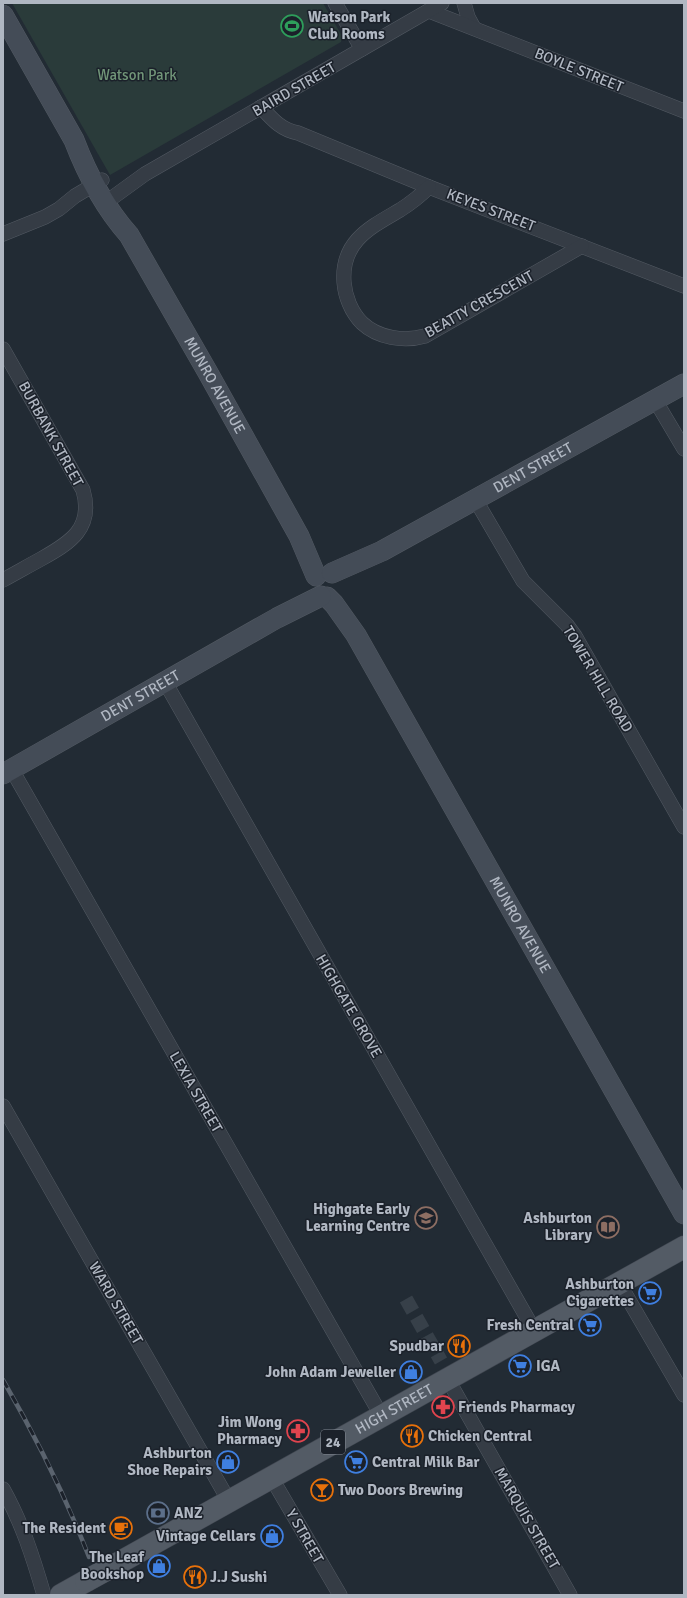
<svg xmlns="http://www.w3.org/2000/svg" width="687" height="1598" font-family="Signika,sans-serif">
<rect width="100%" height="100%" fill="#222b34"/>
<path fill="#2a3b3a" d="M 12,3 L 323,3 L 342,36 L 341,42 L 110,175 Z"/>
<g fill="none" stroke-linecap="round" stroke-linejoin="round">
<path stroke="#374049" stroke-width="14" stroke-dasharray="14 7" stroke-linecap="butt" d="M 406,1299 L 441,1361"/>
<g stroke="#535a63" stroke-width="15">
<g id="street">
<path d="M 335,3 L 362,49"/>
<path d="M 464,3 L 468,17 L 474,28"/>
<path d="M 429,11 L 684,111"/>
<path d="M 261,107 C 272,119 281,130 298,133 L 429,187 L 684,286"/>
<path d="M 429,187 C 420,196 411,203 400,210 C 371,227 341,241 344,282 C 345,296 351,312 362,323 C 378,338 404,342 425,336 L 582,246"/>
<path d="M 105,203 L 145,174 L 442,3"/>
<path d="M 3,234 L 45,217 L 59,209 L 75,196 L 102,180"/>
<path d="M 3,349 L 83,490 C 94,528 70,543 41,559 C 28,566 16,573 3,580"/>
<path d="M 655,400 L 684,449"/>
<path d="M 475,499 L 523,581 L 567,625 L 575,636 L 684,827"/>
<path d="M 165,682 L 534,1330"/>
<path d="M 12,770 L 381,1415"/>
<path d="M 3,1106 L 229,1501"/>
<path d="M 619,1283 L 684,1395"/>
<path d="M 447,1378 L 570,1595"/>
<path d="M 271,1477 L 340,1595"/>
<path d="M 3,1489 C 22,1523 33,1557 44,1595"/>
</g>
</g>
<g stroke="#535a63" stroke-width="21">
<g id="secondary">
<path id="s1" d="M 3,15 L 74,140 C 87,174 105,208 129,235 L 207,371 L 299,536 L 316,576"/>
<path id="s2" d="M 332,573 L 382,551 L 684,384"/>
<path id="s3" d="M 327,597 L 334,604 L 356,635 L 684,1214"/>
<path id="s4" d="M 3,774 L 277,618 L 321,596"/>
</g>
</g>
<g stroke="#3f454f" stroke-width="23">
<g id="primary">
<path id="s5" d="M 106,1570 L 684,1247"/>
<path d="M 61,1595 L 86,1581"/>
</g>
</g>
<use href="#street" stroke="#353c45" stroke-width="14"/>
<use href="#secondary" stroke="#444c57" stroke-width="20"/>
<use href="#primary" stroke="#535b65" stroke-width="22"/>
<g stroke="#5a636e" stroke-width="4.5">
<path id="rail" d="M 3,1380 C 36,1437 65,1495 89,1557"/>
</g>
<use href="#rail" stroke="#1b212a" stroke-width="3" stroke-dasharray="9" stroke-linecap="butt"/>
<g stroke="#3f454f" stroke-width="23" stroke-linecap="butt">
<path id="primary-bridge" d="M 86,1581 L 106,1570"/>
</g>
<use href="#primary-bridge" stroke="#535b65" stroke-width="22"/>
</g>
<defs>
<g id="stadium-ring" transform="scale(1.15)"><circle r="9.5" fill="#1b212a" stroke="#2e9e5b" stroke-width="1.5"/><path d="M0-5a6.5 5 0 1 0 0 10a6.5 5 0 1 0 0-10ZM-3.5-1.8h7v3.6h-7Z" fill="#2e9e5b"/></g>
<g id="school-ring" transform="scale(1.15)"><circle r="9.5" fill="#1b212a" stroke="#8d6e63" stroke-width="1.5"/><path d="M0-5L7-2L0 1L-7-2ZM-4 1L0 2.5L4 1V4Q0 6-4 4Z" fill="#8d6e63"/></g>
<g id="library-ring" transform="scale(1.15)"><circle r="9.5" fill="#1b212a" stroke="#8d6e63" stroke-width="1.5"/><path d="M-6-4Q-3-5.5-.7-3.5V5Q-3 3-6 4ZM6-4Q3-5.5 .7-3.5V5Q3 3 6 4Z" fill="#8d6e63"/></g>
<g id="supermarket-ring" transform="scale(1.15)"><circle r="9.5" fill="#1b212a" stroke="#3f7fe0" stroke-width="1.5"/><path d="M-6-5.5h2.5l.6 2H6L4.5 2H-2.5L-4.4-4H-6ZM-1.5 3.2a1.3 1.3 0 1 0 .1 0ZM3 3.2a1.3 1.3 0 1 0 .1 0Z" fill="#3f7fe0"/></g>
<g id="restaurant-ring" transform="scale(1.15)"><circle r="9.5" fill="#1b212a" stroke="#e8710a" stroke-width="1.5"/><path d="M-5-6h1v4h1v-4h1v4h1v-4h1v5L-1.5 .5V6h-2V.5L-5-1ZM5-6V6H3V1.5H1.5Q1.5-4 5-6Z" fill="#e8710a"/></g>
<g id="shop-ring" transform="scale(1.15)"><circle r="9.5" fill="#1b212a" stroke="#3f7fe0" stroke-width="1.5"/><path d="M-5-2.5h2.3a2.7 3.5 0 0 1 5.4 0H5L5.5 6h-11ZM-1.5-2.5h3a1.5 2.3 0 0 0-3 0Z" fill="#3f7fe0"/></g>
<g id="pharmacy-ring" transform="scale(1.15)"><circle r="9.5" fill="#1b212a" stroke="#e0444e" stroke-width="1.5"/><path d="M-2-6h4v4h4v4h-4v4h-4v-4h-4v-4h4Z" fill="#e0444e"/></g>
<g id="bar-ring" transform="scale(1.15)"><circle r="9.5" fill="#1b212a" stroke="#e8710a" stroke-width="1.5"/><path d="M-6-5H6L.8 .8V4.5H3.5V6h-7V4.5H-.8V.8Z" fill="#e8710a"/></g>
<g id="bank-ring" transform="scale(1.15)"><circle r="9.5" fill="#1b212a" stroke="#5c6f8a" stroke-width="1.5"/><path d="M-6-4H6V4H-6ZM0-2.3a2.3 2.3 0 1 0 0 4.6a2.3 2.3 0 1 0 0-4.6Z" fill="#5c6f8a"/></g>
<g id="cafe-ring" transform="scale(1.15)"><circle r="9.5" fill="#1b212a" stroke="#e8710a" stroke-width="1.5"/><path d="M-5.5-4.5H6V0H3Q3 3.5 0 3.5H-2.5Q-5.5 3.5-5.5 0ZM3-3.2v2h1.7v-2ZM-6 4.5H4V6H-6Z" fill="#e8710a"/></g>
</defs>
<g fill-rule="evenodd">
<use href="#stadium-ring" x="292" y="26"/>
<use href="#school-ring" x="426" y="1218"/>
<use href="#library-ring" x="608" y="1227"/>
<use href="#supermarket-ring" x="650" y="1293"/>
<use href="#supermarket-ring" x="590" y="1325"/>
<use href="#restaurant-ring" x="459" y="1346"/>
<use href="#supermarket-ring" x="520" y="1366"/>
<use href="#shop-ring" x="411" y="1372"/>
<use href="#pharmacy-ring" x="443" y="1407"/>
<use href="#pharmacy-ring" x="298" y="1431"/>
<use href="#restaurant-ring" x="412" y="1436"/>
<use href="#shop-ring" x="228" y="1462"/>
<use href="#supermarket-ring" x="356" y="1462"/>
<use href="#bar-ring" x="322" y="1490"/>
<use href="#bank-ring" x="158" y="1513"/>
<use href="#cafe-ring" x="121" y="1528"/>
<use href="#shop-ring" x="272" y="1536"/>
<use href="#shop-ring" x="159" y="1566"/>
<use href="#restaurant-ring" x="195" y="1577"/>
</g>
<g text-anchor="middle" stroke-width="3" stroke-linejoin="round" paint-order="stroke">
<rect fill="#1b212a" stroke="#838a94" stroke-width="1" x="321" y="1430" width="24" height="24" rx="3"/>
<g font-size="14" font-weight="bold" fill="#b0b7c2">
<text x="333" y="1447">24</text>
</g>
<g font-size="15" font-weight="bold" fill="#b0b7c2" stroke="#1b212a" text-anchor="end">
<text x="308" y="22" text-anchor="start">Watson Park<tspan x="308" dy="17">Club Rooms</tspan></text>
<text x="410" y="1214">Highgate Early<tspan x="410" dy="17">Learning Centre</tspan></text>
<text x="592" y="1223">Ashburton<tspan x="592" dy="17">Library</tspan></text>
<text x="634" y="1289">Ashburton<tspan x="634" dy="17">Cigarettes</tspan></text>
<text x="574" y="1330">Fresh Central</text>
<text x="444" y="1351">Spudbar</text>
<text x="536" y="1371" text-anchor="start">IGA</text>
<text x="396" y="1377">John Adam Jeweller</text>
<text x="458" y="1412" text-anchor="start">Friends Pharmacy</text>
<text x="282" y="1427">Jim Wong<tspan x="282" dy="17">Pharmacy</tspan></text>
<text x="428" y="1441" text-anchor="start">Chicken Central</text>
<text x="212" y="1458">Ashburton<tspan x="212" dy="17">Shoe Repairs</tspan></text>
<text x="372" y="1467" text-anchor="start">Central Milk Bar</text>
<text x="338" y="1495" text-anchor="start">Two Doors Brewing</text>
<text x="174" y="1518" text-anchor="start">ANZ</text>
<text x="106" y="1533">The Resident</text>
<text x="256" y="1541">Vintage Cellars</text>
<text x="144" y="1562">The Leaf<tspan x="144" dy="17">Bookshop</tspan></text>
<text x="210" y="1582" text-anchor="start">J.J Sushi</text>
</g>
<g font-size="15" fill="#b0b7c2" stroke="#1b212a">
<text transform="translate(579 70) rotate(22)" y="5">BOYLE STREET</text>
<text transform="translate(294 89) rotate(-30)" y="5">BAIRD STREET</text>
<text transform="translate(491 210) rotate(21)" y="5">KEYES STREET</text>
<text transform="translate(479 304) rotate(-29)" y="5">BEATTY CRESCENT</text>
<text dy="5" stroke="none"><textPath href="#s1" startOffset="427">MUNRO AVENUE</textPath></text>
<text transform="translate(51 434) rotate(61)" y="5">BURBANK STREET</text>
<text dy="5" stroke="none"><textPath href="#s2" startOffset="227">DENT STREET</textPath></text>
<text transform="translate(598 679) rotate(59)" y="5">TOWER HILL ROAD</text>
<text dy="5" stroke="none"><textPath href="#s4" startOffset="158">DENT STREET</textPath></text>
<text dy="5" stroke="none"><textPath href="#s3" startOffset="381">MUNRO AVENUE</textPath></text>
<text transform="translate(349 1006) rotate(60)" y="5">HIGHGATE GROVE</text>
<text transform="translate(196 1092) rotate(60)" y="5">LEXIA STREET</text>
<text transform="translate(116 1303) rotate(60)" y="5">WARD STREET</text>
<text dy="5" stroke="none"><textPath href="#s5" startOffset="330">HIGH STREET</textPath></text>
<text transform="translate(527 1518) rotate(60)" y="5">MARQUIS STREET</text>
<text transform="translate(305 1536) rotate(60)" y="5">Y STREET</text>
</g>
<g font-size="15" fill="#719578" stroke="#1b212a">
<text x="137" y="80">Watson Park</text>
</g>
</g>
<rect width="687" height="1598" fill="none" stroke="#b0b7c2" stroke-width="8"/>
</svg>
